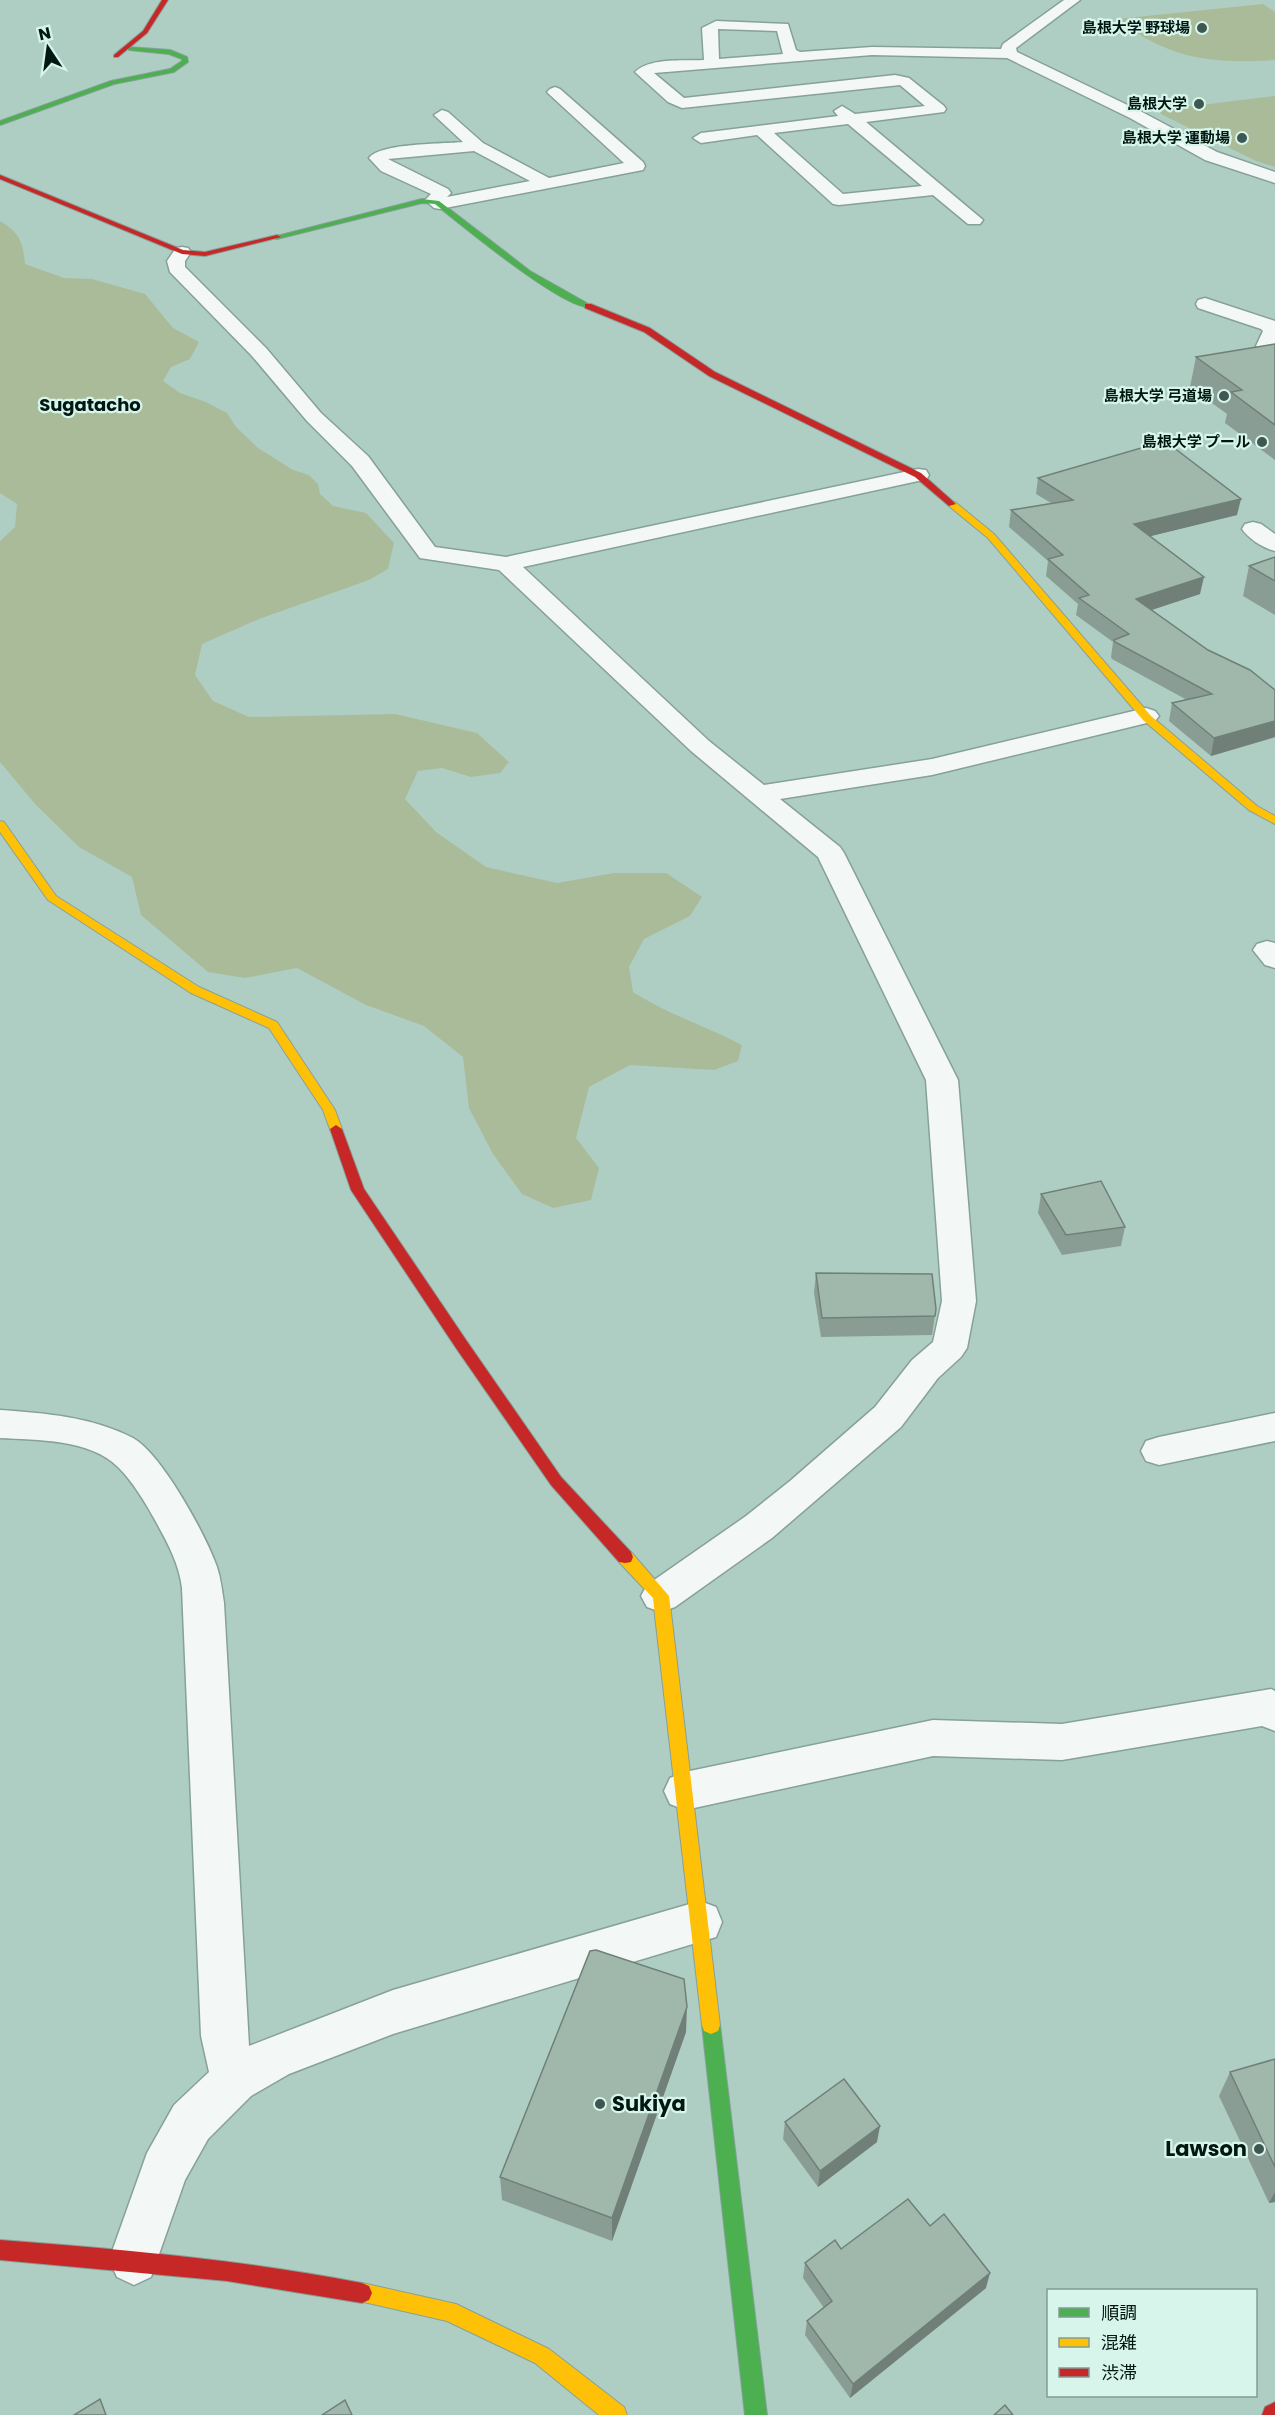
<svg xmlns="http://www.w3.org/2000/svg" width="1275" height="2415" font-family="Poppins,'Noto Sans JP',sans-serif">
<rect width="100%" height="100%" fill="#aecec4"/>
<g fill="#ab9">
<path d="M 1263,4 L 1275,12 L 1275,60 C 1210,64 1169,59 1117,19 Z"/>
<path d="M 1275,96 L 1275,167 L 1256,161 L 1161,114 L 1160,110 Z"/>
<path d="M 0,221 C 20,233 23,242 25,264 L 64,278 L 92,279 L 145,294 L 173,328 L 199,342 L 190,359 L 171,367 L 163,381 L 180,393 L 206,402 L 227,413 L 236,427 L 258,448 L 293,470 L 309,475 L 318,484 L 320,494 L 333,506 L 366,513 L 394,543 L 388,569 L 369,580 L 259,619 L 202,644 L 195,675 L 213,701 L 249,717 L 395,714 L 477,733 L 509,762 L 500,773 L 471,777 L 442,768 L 418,771 L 405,799 L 436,832 L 486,867 L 557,883 L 614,873 L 666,873 L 702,897 L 690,916 L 644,939 L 629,967 L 633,992 C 667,1014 706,1026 742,1045 L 738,1061 L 714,1070 L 630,1065 L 589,1087 L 576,1138 L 599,1168 L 591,1200 L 553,1208 L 522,1194 L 493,1154 L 469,1108 L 463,1057 L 424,1026 L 366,1005 L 297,968 L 245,978 L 208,972 L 141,915 L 132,877 L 79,847 L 36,805 L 0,762 L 0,541 L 15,527 L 17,504 L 0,493 Z"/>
</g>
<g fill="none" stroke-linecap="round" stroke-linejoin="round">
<g stroke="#87a099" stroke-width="3">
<g id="street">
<path d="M 1064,0 L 1080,0 L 1016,48 L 1017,52 L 1142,112 L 1217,152 L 1275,172 L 1275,183 L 1205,160 L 1130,118 L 1007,58 L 872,55 L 654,73 L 684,98 L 895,75 L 909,78 L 944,106 L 946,109 L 944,112 L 866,122 L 983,220 L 980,224 L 968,224 L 933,195 L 839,205 L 833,204 L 757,135 L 701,143 L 693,138 L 701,133 L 838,116 L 834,111 L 842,106 L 855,114 L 925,106 L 900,85 L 682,108 L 668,102 L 635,72 C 650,57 685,61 704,60 L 702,28 L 716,21 L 788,24 L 796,50 L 800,52 L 872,47 L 1001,49 L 1003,44 ZM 718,29 L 777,31 L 783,54 L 719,59 ZM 848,124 L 922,186 L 843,194 L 774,133 Z"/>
<path d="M 555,87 L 560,89 L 643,162 L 645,166 L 643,170 L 440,209 L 434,208 L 425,200 L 431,194 L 381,171 L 369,158 C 380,143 443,144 463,142 L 434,115 L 442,110 L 448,112 L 483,143 L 549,178 L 624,163 L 550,95 L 547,92 L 550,89 ZM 474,151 L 530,181 L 447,197 L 451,193 L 448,189 L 388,159 Z"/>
<path d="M 182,247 L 188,248 L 191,252 L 185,261 L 185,267 L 266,348 L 321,413 L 368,456 L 435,547 L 506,557 L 918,469 L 926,470 L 929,475 L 926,480 L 918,481 L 523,567 L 709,741 L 764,785 L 932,759 L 1146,708 L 1155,711 L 1159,716 L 1155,721 L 932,775 L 780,799 L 840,847 L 844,853 L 958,1080 L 976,1301 L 967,1348 L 961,1357 L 938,1378 L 901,1427 L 772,1538 L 675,1607 L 661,1612 L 647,1607 L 641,1596 L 647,1585 L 746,1516 L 790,1481 L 875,1407 L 912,1360 L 933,1342 L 942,1301 L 926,1080 L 818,857 L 691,751 L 499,570 L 420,558 L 352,466 L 307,421 L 252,356 L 170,272 L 167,261 L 176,248 Z"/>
<path d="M 1205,298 L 1275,321 L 1275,359 L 1268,357 L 1256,346 L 1263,331 L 1261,329 L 1198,308 L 1196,304 L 1198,300 Z"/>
<path d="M 1253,522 L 1261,524 L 1275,534 L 1275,551 C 1263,548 1249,539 1242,529 L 1245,524 Z"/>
<path d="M 1267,941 L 1275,943 L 1275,968 L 1265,965 L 1253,950 L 1257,944 Z"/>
<path d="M 0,1410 C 44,1413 93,1417 133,1438 C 162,1454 206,1536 217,1567 C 221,1579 222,1591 224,1603 L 249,2046 L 393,1990 L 700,1901 L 716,1907 L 722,1922 L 716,1937 L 393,2034 L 289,2074 L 251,2096 L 208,2139 L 185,2180 L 151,2277 L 134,2285 L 117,2277 L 109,2260 L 147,2153 L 174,2105 L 209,2072 L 201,2036 L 182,1588 C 179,1563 167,1542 155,1520 C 145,1502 133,1482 118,1467 C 90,1439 37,1440 0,1438 Z"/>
<path d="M 1275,1413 L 1275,1441 L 1159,1465 L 1146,1461 L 1141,1451 L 1146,1441 L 1159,1437 Z"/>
<path d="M 1271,1689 L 1275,1691 L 1275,1731 L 1262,1726 L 1062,1760 L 933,1756 L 685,1810 L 670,1804 L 664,1791 L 670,1778 L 685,1772 L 933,1720 L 1062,1724 Z"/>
</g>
</g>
<g stroke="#87a099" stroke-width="2">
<g id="fast">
<path d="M 127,47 L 170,50 L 187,57 L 188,62 L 174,72 L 114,84 L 0,125 L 0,121 L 111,81 L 170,69 L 182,61 L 182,59 L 169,54 L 129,50 Z"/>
<path d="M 422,199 L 439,201 L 530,271 L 592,306 C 573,318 455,220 435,204 L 422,203 L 277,239 L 273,237 Z"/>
<path d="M 711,2016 L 718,2019 L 720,2025 L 767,2415 L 745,2415 L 702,2025 L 704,2019 Z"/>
</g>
</g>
<g stroke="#87a099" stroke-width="2">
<g id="slow">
<path d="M 949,502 L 955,502 L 994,534 L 1151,716 L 1257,806 L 1275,816 L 1275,824 L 1249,810 L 1143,720 L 988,538 L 949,506 Z"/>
<path d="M 0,821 L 4,822 L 56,896 L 199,987 L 277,1022 L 335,1110 L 342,1129 L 341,1132 L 331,1132 L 323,1110 L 269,1028 L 191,993 L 48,900 L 0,832 Z"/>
<path d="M 625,1551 L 631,1552 L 669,1596 L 720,2025 L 718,2031 L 711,2034 L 704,2031 L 702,2025 L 653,1598 L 619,1562 L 617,1557 L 619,1552 Z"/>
<path d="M 362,2283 L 456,2304 L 549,2349 L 624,2407 L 627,2415 L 599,2415 L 535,2363 L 447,2321 L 355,2300 L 352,2293 L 355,2286 Z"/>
</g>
</g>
<g stroke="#87a099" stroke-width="2">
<g id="jam">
<path d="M 162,0 L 168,0 L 147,33 L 118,57 L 114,57 L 114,55 L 143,31 Z"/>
<path d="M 0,175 L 183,250 L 205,252 L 277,235 L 281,237 L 205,256 L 182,254 L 0,179 Z"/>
<path d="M 585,304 L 591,304 L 650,328 L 715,372 L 921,473 L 956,504 L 949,506 L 915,477 L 709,376 L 644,332 L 585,308 Z"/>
<path d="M 336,1125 L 342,1129 L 364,1189 L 466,1340 L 561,1477 L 631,1552 L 633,1557 L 631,1562 L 625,1563 L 619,1562 L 551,1485 L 456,1348 L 351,1190 L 330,1129 Z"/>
<path d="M 0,2240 C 121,2249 242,2260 362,2283 L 369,2286 L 372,2293 L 369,2300 L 362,2303 L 227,2281 L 0,2260 Z"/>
<path d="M 1275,2402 L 1275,2415 L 1262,2415 L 1265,2407 Z"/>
</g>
</g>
<use href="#street" fill="#f3f8f6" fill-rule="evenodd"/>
<use href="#fast" fill="#4caf50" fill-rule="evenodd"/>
<use href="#slow" fill="#ffc107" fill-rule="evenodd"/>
<use href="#jam" fill="#c62828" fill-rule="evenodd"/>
</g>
<g fill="#8a9d94">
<path d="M 1275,344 L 1275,460 L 1225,423 L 1227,414 L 1190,387 L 1196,357 Z"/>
<path d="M 1038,478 L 1237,515 L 1150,536 L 1200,594 L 1152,610 L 1208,650 L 1275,690 L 1275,737 L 1211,756 L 1169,721 L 1172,703 L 1187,700 L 1112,659 L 1111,657 L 1113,642 L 1076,615 L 1078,604 L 1046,576 L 1048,561 L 1009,527 L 1011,510 L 1051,503 L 1036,494 Z"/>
<path d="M 1275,557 L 1275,615 L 1243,596 L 1249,566 Z"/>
<path d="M 1041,1194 L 1125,1227 L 1121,1246 L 1062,1255 L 1038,1213 Z"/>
<path d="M 816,1273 L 936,1309 L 932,1335 L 821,1337 L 814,1293 Z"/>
<path d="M 686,2032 L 612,2241 L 502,2200 L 500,2177 Z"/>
<path d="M 1275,2059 L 1275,2202 L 1269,2203 L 1219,2096 L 1230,2072 Z"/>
<path d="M 785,2122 L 877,2142 L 818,2187 L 783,2139 Z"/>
<path d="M 930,2226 L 986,2288 L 850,2398 L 805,2335 L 807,2321 L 824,2308 L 803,2278 L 805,2263 L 841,2249 Z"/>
</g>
<g fill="#708078">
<path d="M 1241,499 L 1237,515 L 1131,541 L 1134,524 Z"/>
<path d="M 1204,577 L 1200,594 L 1133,616 L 1136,599 Z"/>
<path d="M 1275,721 L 1275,737 L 1211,756 L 1214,738 Z"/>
<path d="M 687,2007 L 686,2032 L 612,2241 L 612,2218 Z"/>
<path d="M 880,2126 L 877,2142 L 818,2187 L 820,2171 Z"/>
<path d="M 1275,2192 L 1275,2202 L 1269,2203 Z"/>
<path d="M 990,2273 L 986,2288 L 850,2398 L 853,2384 Z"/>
</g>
<g fill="#a0b7ac" stroke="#708078" stroke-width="1.5">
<path d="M 1275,344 L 1275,425 L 1231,392 L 1242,390 L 1196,357 Z"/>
<path d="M 1165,441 L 1241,499 L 1134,524 L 1204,577 L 1136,599 L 1208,650 L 1250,670 L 1275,690 L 1275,721 L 1214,738 L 1172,703 L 1212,694 L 1115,642 L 1114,640 L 1129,634 L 1079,598 L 1089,595 L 1048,559 L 1063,555 L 1011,510 L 1073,500 L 1038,478 Z"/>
<path d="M 1275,557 L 1275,581 L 1249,566 Z"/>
<path d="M 1101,1181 L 1125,1227 L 1066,1235 L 1041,1194 Z"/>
<path d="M 816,1273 L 932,1274 L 936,1309 L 935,1316 L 822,1318 Z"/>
<path d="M 596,1950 L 684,1979 L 687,2007 L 612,2218 L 500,2177 L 590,1951 Z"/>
<path d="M 1275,2059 L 1275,2167 L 1230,2072 Z"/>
<path d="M 844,2079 L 880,2126 L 820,2171 L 785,2122 Z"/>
<path d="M 908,2199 L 930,2226 L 944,2214 L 990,2273 L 853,2384 L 807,2321 L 832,2301 L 805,2263 L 835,2240 L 841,2249 Z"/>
<path d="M 100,2399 L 106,2415 L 74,2415 Z"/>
<path d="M 345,2400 L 352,2415 L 322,2415 Z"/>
<path d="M 1005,2405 L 1013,2415 L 994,2415 Z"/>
</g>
<g fill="#3e5750" stroke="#d8f5eb" stroke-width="2">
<circle cx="1202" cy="28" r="6"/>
<circle cx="1199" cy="104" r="6"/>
<circle cx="1242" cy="138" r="6"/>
<circle cx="1224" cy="396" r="6"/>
<circle cx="1262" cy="442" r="6"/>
<circle cx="600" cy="2104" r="6"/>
<circle cx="1259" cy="2149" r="6"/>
</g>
<g text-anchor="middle" stroke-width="4.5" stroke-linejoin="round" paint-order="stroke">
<g font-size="15" font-weight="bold" fill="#011711" stroke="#d8f5eb" text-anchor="end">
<text x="1190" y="33">島根大学 野球場</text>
<text x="1187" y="109">島根大学</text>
<text x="1230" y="143">島根大学 運動場</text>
<text x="1212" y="401">島根大学 弓道場</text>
<text x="1250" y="447">島根大学 プール</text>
</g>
<g font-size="18" font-weight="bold" fill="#011711" stroke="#d8f5eb">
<text x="90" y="411">Sugatacho</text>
</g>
<g font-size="21" font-weight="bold" fill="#011711" stroke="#d8f5eb" text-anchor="start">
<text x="612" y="2111">Sukiya</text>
<text x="1247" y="2156" text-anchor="end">Lawson</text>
</g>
</g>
<rect x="1047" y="2289" width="210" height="108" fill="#d8f5eb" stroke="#829c94" stroke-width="1.5"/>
<rect x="1059" y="2308" width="30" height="9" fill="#4caf50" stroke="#829c94" stroke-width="1.5"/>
<text x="1101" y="2319" font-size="18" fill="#011711">順調</text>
<rect x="1059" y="2338" width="30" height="9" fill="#ffc107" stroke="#829c94" stroke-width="1.5"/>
<text x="1101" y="2349" font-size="18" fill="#011711">混雑</text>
<rect x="1059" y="2368" width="30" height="9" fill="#c62828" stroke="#829c94" stroke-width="1.5"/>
<text x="1101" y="2379" font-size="18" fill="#011711">渋滞</text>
<g transform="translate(48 48) rotate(347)" stroke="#d8f5eb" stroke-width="4.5" paint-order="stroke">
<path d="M0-4.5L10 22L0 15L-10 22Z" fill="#011711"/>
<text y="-9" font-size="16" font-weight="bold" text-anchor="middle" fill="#011711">N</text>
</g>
</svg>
